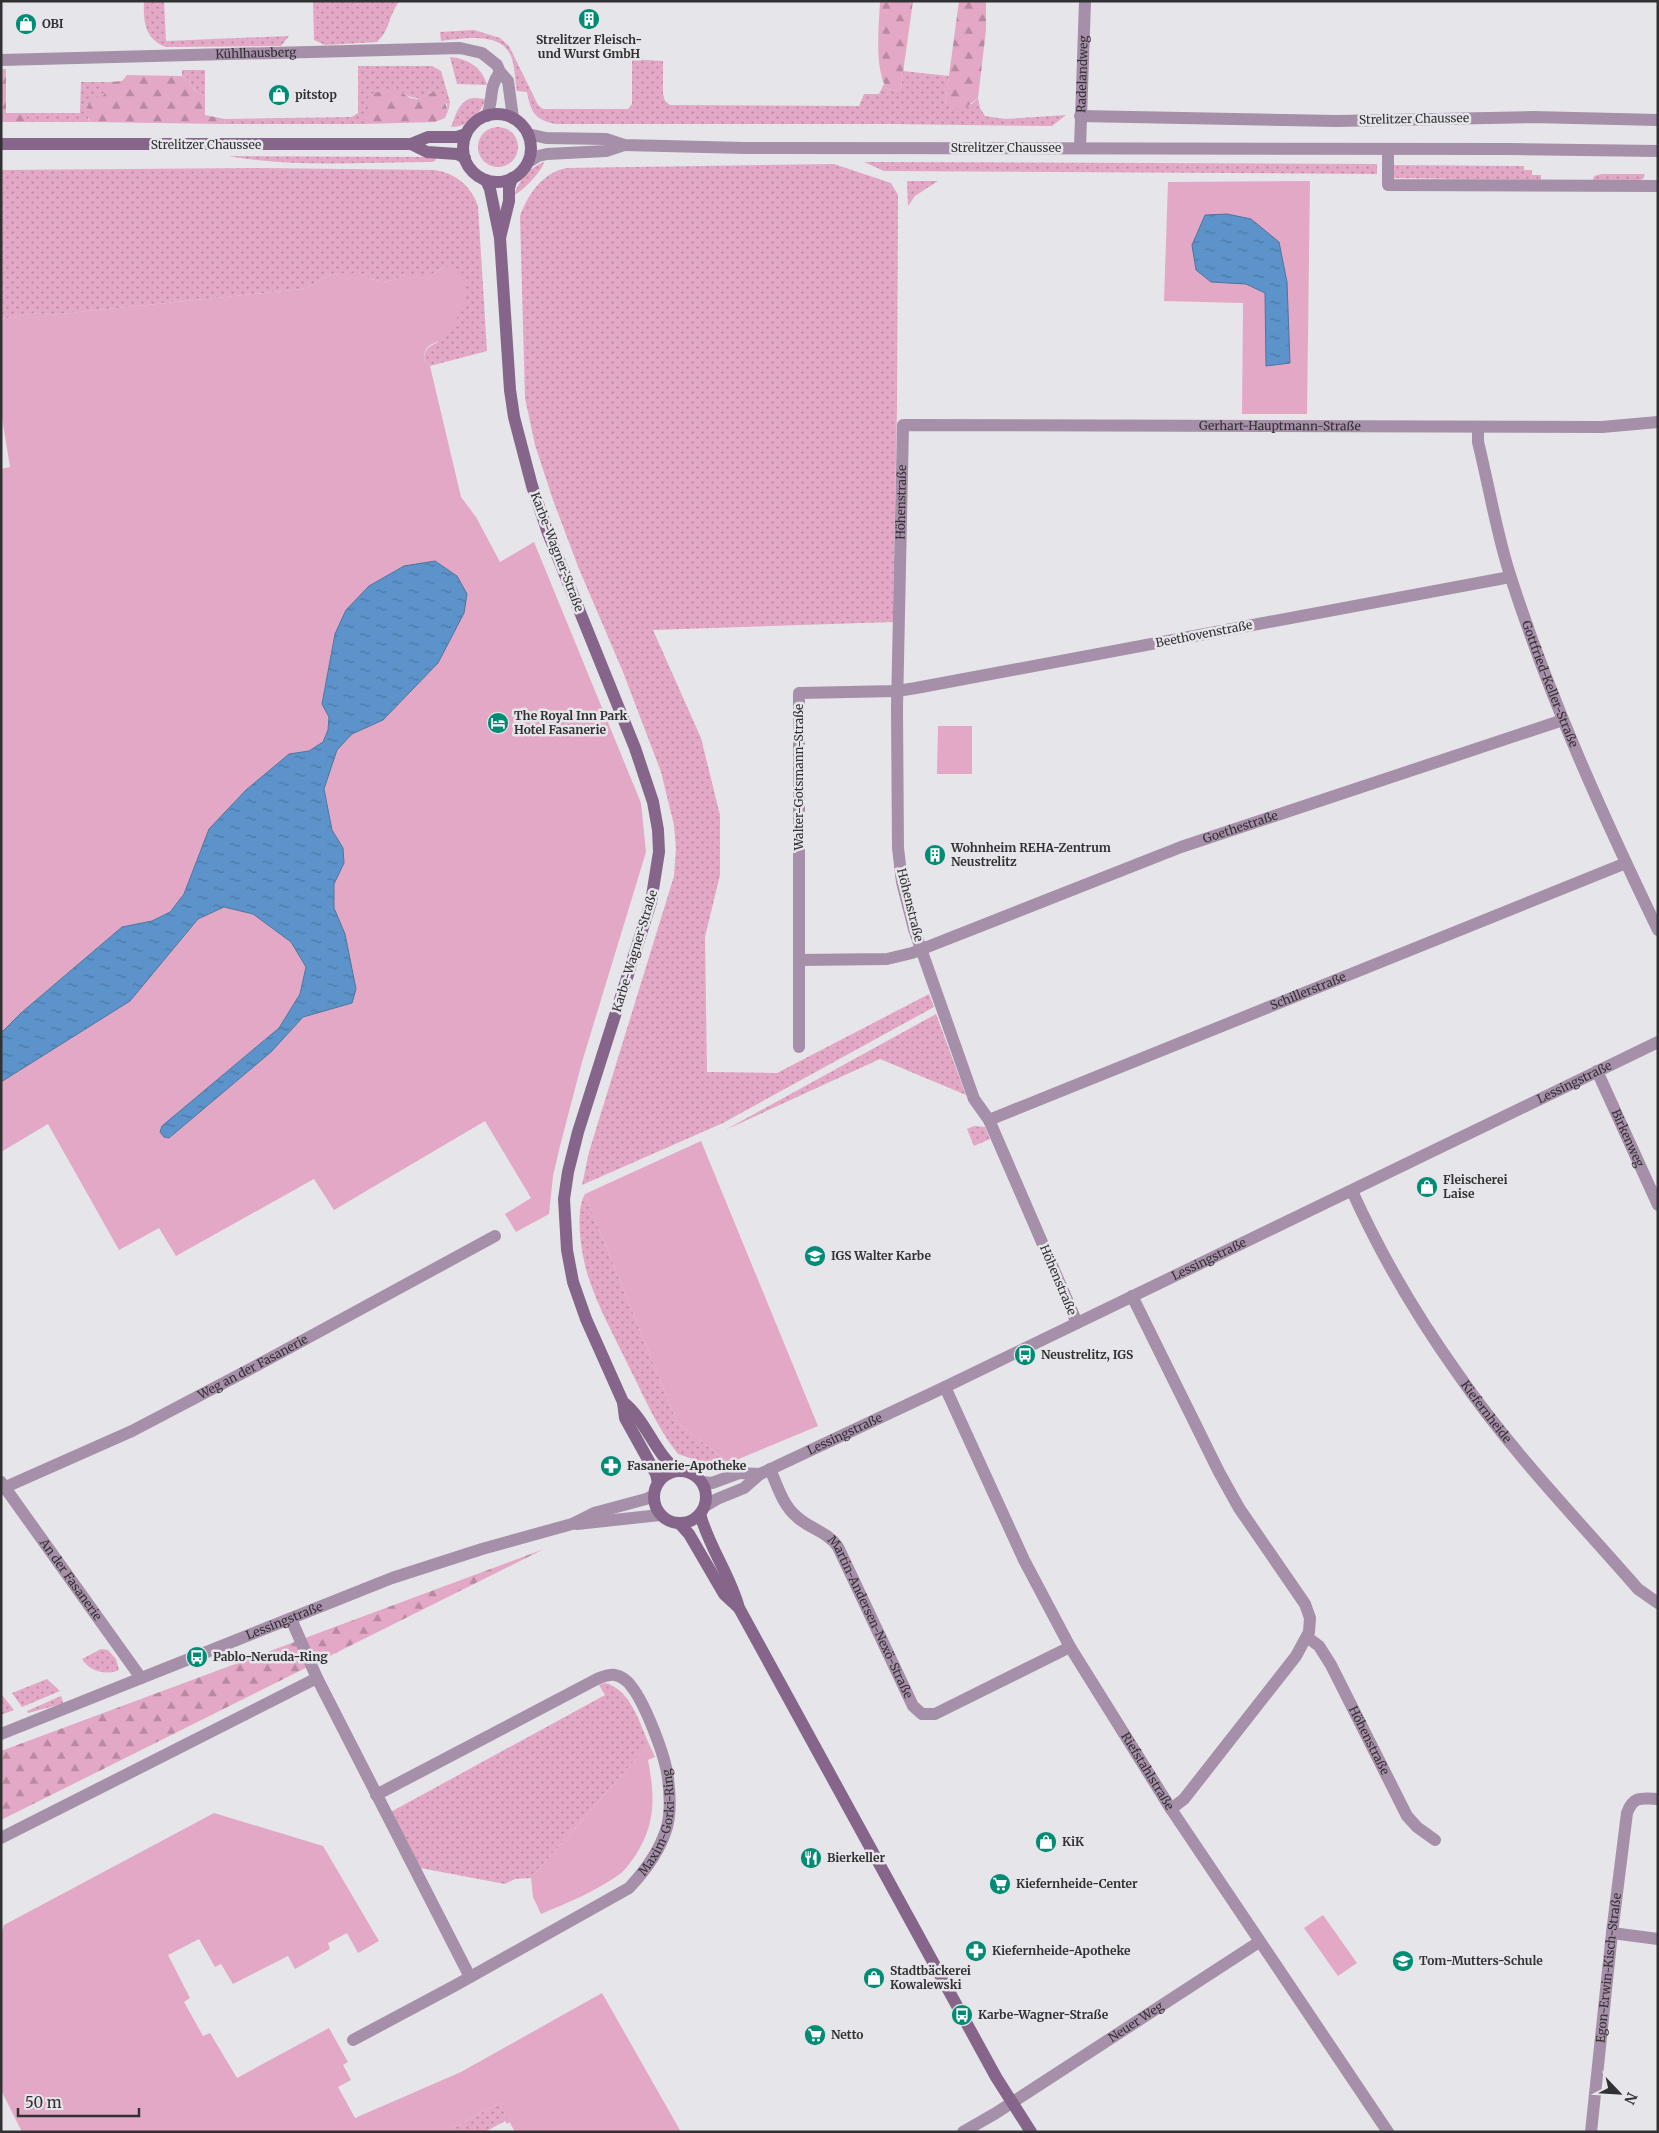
<svg xmlns="http://www.w3.org/2000/svg" width="1659" height="2133" font-family="Merriweather,serif">
<defs>
<pattern id="grass-dots" width="8" height="8" patternUnits="userSpaceOnUse" patternTransform="scale(1.25)"><rect width="8" height="8" fill="#e3a8c5"/><path d="M2 2h.1M6 6h.1" fill="none" stroke="#b989a1" stroke-width="1.8" stroke-linecap="round"/></pattern>
<pattern id="forest-firs" width="22" height="20" patternUnits="userSpaceOnUse" patternTransform="scale(1.25)"><rect width="22" height="20" fill="#e3a8c5"/><path d="M5 1l3.5 6h-7zM16 11l3.5 6h-7z" fill="#b989a1"/></pattern>
<pattern id="water-ripples" width="26" height="14" patternUnits="userSpaceOnUse" patternTransform="scale(1.25)"><rect width="26" height="14" fill="#5b93ca"/><path d="M2 4q2-2 4 0t4 0M15 11q2-2 4 0t4 0" fill="none" stroke="#4c78a5"/></pattern>
</defs>
<rect width="100%" height="100%" fill="#e6e5ea"/>
<g fill="url(#grass-dots)">
<path d="M 144,1 L 164,1 L 166,41 L 289,36 L 281,46 L 166,47 C 145,39 143,22 144,1 Z"/>
<path d="M 313,1 L 400,1 C 389,13 390,31 377,42 L 325,45 L 314,40 Z"/>
<path d="M 474,30 L 500,38 L 509,46 L 538,105 L 543,109 L 628,109 L 632,104 L 632,59 L 663,61 L 663,94 L 665,101 L 670,105 L 859,106 L 864,94 L 879,94 L 884,84 L 887,89 L 896,91 L 901,87 L 903,71 L 949,76 L 945,105 L 972,104 L 978,98 L 980,108 L 985,116 L 1005,119 L 1066,115 L 1052,126 L 1044,126 L 891,124 L 555,124 C 534,119 531,112 527,92 L 517,91 C 515,81 515,69 512,59 C 503,30 463,39 441,41 L 440,32 Z"/>
<path d="M 450,57 C 468,59 482,67 487,85 L 457,84 Z"/>
<path d="M 358,66 L 432,66 L 441,71 L 450,102 L 448,111 L 447,104 L 431,92 C 420,101 412,99 401,92 L 365,106 L 367,110 L 365,124 L 224,124 L 225,119 L 352,117 L 358,113 Z"/>
<path d="M 182,70 L 205,70 L 205,95 C 195,92 191,89 189,79 L 182,76 Z"/>
<path d="M 81,82 L 109,82 L 104,96 L 100,98 L 88,119 L 91,122 L 27,122 L 27,113 L 80,113 Z"/>
<path d="M 473,98 L 486,99 C 480,115 468,127 451,127 C 456,115 459,100 473,98 Z"/>
<circle cx="498" cy="147" r="20"/>
<path d="M 228,156 L 436,157 L 435,161 L 431,162 C 364,162 294,168 228,156 Z"/>
<path d="M 544,162 C 543,170 522,192 514,195 C 519,180 530,167 544,162 Z"/>
<path d="M 864,162 L 1377,164 L 1377,174 L 884,171 Z"/>
<path d="M 834,164 L 891,183 L 898,195 L 897,406 L 893,622 L 653,630 L 701,738 L 720,815 L 720,875 L 705,937 L 707,1072 L 777,1073 L 929,994 L 934,1007 L 723,1123 L 582,1185 L 589,1152 L 674,876 L 676,849 L 674,825 L 661,772 L 623,672 L 579,569 L 553,500 L 535,445 L 525,398 L 520,216 C 528,194 543,172 567,168 Z"/>
<path d="M 1391,165 L 1524,166 L 1524,170 L 1532,170 L 1532,175 L 1541,175 L 1541,180 L 1391,178 Z"/>
<path d="M 255,168 L 434,170 C 456,173 471,186 478,206 L 487,351 L 430,366 L 425,363 C 422,351 428,347 438,342 L 445,267 L 432,274 L 406,274 L 394,280 L 383,282 L 371,279 L 359,273 L 335,273 L 303,289 L 50,315 L 37,313 L 1,319 L 1,170 Z"/>
<path d="M 1602,174 L 1645,174 L 1643,179 L 1640,180 L 1593,180 L 1594,176 Z"/>
<path d="M 907,181 L 938,181 L 915,196 L 908,206 Z"/>
<path d="M 936,1014 L 966,1095 L 880,1059 L 725,1130 Z"/>
<path d="M 974,1126 L 985,1127 L 990,1139 L 974,1146 L 967,1129 Z"/>
<path d="M 585,1194 L 677,1422 L 729,1463 L 713,1470 L 702,1462 L 678,1454 C 657,1428 644,1396 629,1367 C 615,1337 598,1308 588,1276 C 582,1257 574,1212 585,1194 Z"/>
<path d="M 101,1649 L 108,1650 L 116,1659 L 119,1670 C 106,1676 89,1671 82,1659 Z"/>
<path d="M 47,1679 L 60,1691 L 22,1707 L 12,1693 Z"/>
<path d="M 606,1683 C 631,1691 639,1721 649,1744 L 531,1878 L 515,1879 L 505,1884 L 415,1867 L 387,1814 L 605,1695 L 599,1685 Z"/>
<path d="M 3,1696 L 14,1710 L 1,1715 L 1,1697 Z"/>
<path d="M 61,1696 L 63,1702 L 62,1704 L 28,1713 L 27,1711 Z"/>
<path d="M 499,2103 L 510,2122 L 507,2124 L 505,2121 L 485,2132 L 446,2132 Z"/>
</g>
<g fill="url(#forest-firs)">
<path d="M 880,1 L 913,1 L 901,87 L 896,91 L 887,89 C 874,69 879,26 880,1 Z"/>
<path d="M 959,1 L 986,1 L 986,30 L 978,98 L 962,110 L 945,105 Z"/>
<path d="M 1,69 L 6,69 L 6,113 L 27,113 L 27,122 L 1,122 Z"/>
<path d="M 127,75 L 182,76 L 189,79 C 191,89 195,92 205,95 L 205,115 L 225,119 L 224,124 L 91,122 C 85,115 86,104 93,97 C 108,99 103,92 109,82 L 122,81 Z"/>
<path d="M 385,90 L 401,92 L 410,98 L 417,99 L 435,91 L 443,97 L 448,111 L 445,118 L 435,122 L 365,124 L 366,100 L 372,94 Z"/>
<path d="M 544,1549 L 1,1820 L 1,1751 Z"/>
</g>
<g fill="#e3a8c5" fill-rule="evenodd">
<path d="M 1310,181 L 1307,414 L 1242,414 L 1243,303 L 1164,301 L 1168,182 ZM 1287,282 L 1267,322 L 1265,293 L 1246,284 Z"/>
<path d="M 445,267 L 452,267 C 482,284 458,322 440,340 C 436,343 430,344 427,348 C 423,353 424,358 425,363 L 430,366 L 461,497 L 476,517 L 500,562 L 534,542 L 641,803 L 646,852 L 582,1062 L 560,1146 L 553,1176 L 549,1214 L 516,1232 L 505,1214 L 531,1198 L 485,1121 L 334,1210 L 314,1179 L 176,1256 L 159,1228 L 119,1250 L 48,1124 L 1,1152 L 1,1082 L 130,1001 L 198,919 L 225,907 L 253,914 L 291,942 L 306,967 L 300,994 L 279,1028 L 162,1126 L 164,1137 L 169,1138 L 271,1052 L 303,1017 L 352,1003 L 349,958 L 345,934 L 334,908 L 334,883 L 344,863 L 343,848 L 332,830 L 324,789 L 337,750 L 352,734 L 383,720 L 438,663 L 463,613 L 335,634 L 322,704 L 329,717 L 328,730 L 323,742 L 309,751 L 289,754 L 246,790 L 209,829 L 184,894 L 169,912 L 152,921 L 122,927 L 21,1013 L 1,1033 L 1,469 L 10,467 L 1,412 L 1,319 L 37,313 L 50,315 L 303,289 L 335,273 L 359,273 L 371,279 L 383,282 L 394,280 L 406,274 L 432,274 Z"/>
<path d="M 938,726 L 972,726 L 972,774 L 937,774 Z"/>
<path d="M 701,1141 L 818,1426 L 729,1463 L 677,1422 L 585,1194 Z"/>
<path d="M 649,1744 L 655,1757 L 648,1760 C 655,1797 656,1824 635,1856 C 630,1863 624,1872 617,1876 C 596,1891 565,1904 541,1914 L 533,1897 L 531,1878 Z"/>
<path d="M 214,1813 L 323,1846 L 379,1941 L 358,1953 L 347,1933 L 328,1943 L 330,1949 L 295,1969 L 288,1956 L 233,1984 L 221,1964 L 215,1967 L 199,1939 L 168,1955 L 190,1998 L 184,2002 L 203,2036 L 210,2033 L 237,2078 L 329,2028 L 348,2062 L 343,2065 L 351,2080 L 338,2087 L 355,2118 L 461,2072 L 602,1993 L 681,2132 L 515,2132 L 499,2103 L 446,2132 L 22,2132 L 1,2090 L 1,1934 L 4,1925 Z"/>
<path d="M 1323,1915 L 1357,1963 L 1338,1976 L 1304,1928 Z"/>
</g>
<g fill="url(#water-ripples)" stroke="#4e759c">
<path d="M 1227,214 L 1251,219 L 1279,242 L 1287,282 L 1290,363 L 1266,366 L 1265,293 L 1246,284 L 1211,282 L 1196,270 L 1192,245 L 1205,215 Z"/>
<path d="M 435,561 L 457,576 L 467,594 L 464,613 L 438,663 L 383,720 L 352,734 L 337,750 L 324,789 L 332,830 L 343,848 L 344,863 L 334,884 L 334,908 L 345,934 L 356,989 L 352,1003 L 303,1017 L 271,1052 L 169,1138 L 164,1137 L 160,1132 L 162,1126 L 279,1028 L 300,994 L 306,967 L 291,942 L 253,914 L 224,907 L 198,919 L 130,1001 L 1,1082 L 1,1033 L 21,1013 L 122,927 L 152,921 L 170,912 L 184,894 L 209,829 L 246,790 L 289,754 L 309,751 L 323,742 L 328,730 L 329,717 L 322,704 L 335,634 L 346,610 L 369,586 L 404,566 Z"/>
</g>
<g fill="none" stroke-linecap="round" stroke-linejoin="round">
<g stroke="#a68fa8" stroke-width="12">
<path id="s1" d="M 1,60 L 460,48 L 482,53 L 497,65 L 500,72 L 508,81 L 513,118"/>
<path d="M 487,116 C 494,98 488,88 500,72"/>
<path d="M 1080,116 L 1337,121 L 1533,117 L 1658,120"/>
<path d="M 528,134 L 546,138 L 606,139 L 624,145 L 745,148 L 1508,149 L 1658,151"/>
<path id="s2" d="M 1080,148 L 1085,1"/>
<path d="M 1388,149 L 1388,185 L 1658,186"/>
<path d="M 528,162 L 538,156 L 547,154 L 606,151 L 624,145"/>
<path id="s3" d="M 1478,427 L 1478,442 C 1489,486 1497,536 1511,578 C 1550,699 1603,816 1658,930"/>
<path id="s4" d="M 1510,577 L 916,688 L 897,691 L 799,693 L 799,960 L 887,959 L 912,953 L 1181,847 L 1563,720"/>
<path d="M 799,1047 L 799,960"/>
<path id="s5" d="M 1597,1071 L 1658,1205"/>
<path id="s6" d="M 989,1120 L 1626,863"/>
<path id="s7" d="M 1352,1191 C 1380,1253 1418,1318 1458,1374 C 1511,1451 1577,1519 1638,1589 L 1658,1603"/>
<path d="M 1132,1296 L 1219,1472 L 1239,1508 L 1305,1604 L 1310,1618 L 1309,1632 L 1296,1656 L 1184,1799 L 1171,1809"/>
<path id="s8" d="M 1077,1323 L 989,1120 L 974,1099 L 914,929 L 902,882 L 898,848 L 897,708 L 903,425 L 1602,427 L 1658,422"/>
<path id="s9" d="M 945,1387 L 1024,1560 L 1070,1647 L 1171,1809 L 1388,2132"/>
<path id="s10" d="M 770,1469 C 777,1485 783,1506 797,1517 C 810,1529 828,1532 838,1547 L 913,1706 L 922,1714 L 935,1714 L 1070,1647"/>
<path id="s11" d="M 1,1482 L 141,1678"/>
<path d="M 702,1482 L 712,1483 L 739,1473 L 760,1474"/>
<path id="s12" d="M 1,1489 L 132,1431 L 254,1367 L 495,1236"/>
<path id="s13" d="M 705,1506 L 717,1499 L 744,1488 L 760,1474 L 945,1387 L 1658,1042"/>
<path d="M 577,1524 L 660,1515"/>
<path d="M 291,1619 L 317,1678 L 470,1977"/>
<path id="s14" d="M 1307,1637 L 1319,1646 L 1331,1665 L 1407,1816 L 1417,1827 L 1435,1840"/>
<path id="s15" d="M 1,1734 L 392,1578 L 482,1549 L 572,1524 L 594,1513 L 646,1499 L 654,1495"/>
<path d="M 1,1838 L 317,1678"/>
<path d="M 1612,1933 L 1658,1939"/>
<path id="s16" d="M 353,2040 L 456,1985 L 629,1888 C 646,1870 660,1851 667,1827 C 671,1812 670,1794 668,1778 C 665,1755 645,1703 631,1686 C 628,1681 621,1676 615,1675 C 609,1674 602,1677 597,1679 L 376,1795"/>
<path id="s17" d="M 963,2132 L 996,2113 L 1259,1942"/>
<path id="s18" d="M 1591,2132 L 1612,1933 L 1627,1813 C 1633,1796 1641,1798 1658,1799"/>
</g>
<g stroke="#86658a" stroke-width="12">
<circle cx="497" cy="148" r="34"/>
<path d="M 1,144 L 411,144 L 428,137 L 457,137 L 466,134"/>
<path d="M 411,144 L 427,152 L 457,154 L 465,158"/>
<path d="M 486,180 L 490,189 L 500,238 L 510,390 L 514,417 L 532,486 L 548,533 L 635,748 L 653,802 L 658,830 L 659,852 L 651,902 L 578,1132 L 568,1172 L 564,1199 L 567,1250 L 573,1282 L 586,1319 L 623,1402 L 625,1418 L 656,1474 L 658,1483"/>
<path d="M 500,238 L 509,201 L 509,188 L 512,178"/>
<path d="M 623,1402 C 647,1421 654,1453 678,1471"/>
<circle cx="680" cy="1497" r="26"/>
<path d="M 700,1514 C 709,1547 730,1575 739,1608 L 996,2077 L 1031,2132"/>
<path d="M 680,1524 L 689,1534 L 724,1594 L 738,1607"/>
</g>
</g>
<defs>
<g id="building-disc" transform="scale(1.125)"><circle r="9.5" fill="#008c74" stroke="#e6e5ea"/><path d="M-4-6H4V6H1V3H-1V6H-4ZM-2.5-4.3h1.7v1.8h-1.7ZM.8-4.3h1.7v1.8H.8ZM-2.5-1h1.7V.8h-1.7ZM.8-1h1.7V.8H.8Z" fill="#fff"/></g>
<g id="shop-disc" transform="scale(1.125)"><circle r="9.5" fill="#008c74" stroke="#e6e5ea"/><path d="M-5-2.5h2.3a2.7 3.5 0 0 1 5.4 0H5L5.5 6h-11ZM-1.5-2.5h3a1.5 2.3 0 0 0-3 0Z" fill="#fff"/></g>
<g id="hotel-disc" transform="scale(1.125)"><circle r="9.5" fill="#008c74" stroke="#e6e5ea"/><path d="M-6-4.5h1.5V1H6V5H4.5V3h-9V5H-6ZM-4 0a1.8 1.8 0 1 1 3.6 0ZM.5 0V-2.5h3Q6-2.5 6 0Z" fill="#fff"/></g>
<g id="school-disc" transform="scale(1.125)"><circle r="9.5" fill="#008c74" stroke="#e6e5ea"/><path d="M0-5L7-2L0 1L-7-2ZM-4 1L0 2.5L4 1V4Q0 6-4 4Z" fill="#fff"/></g>
<g id="bus-disc" transform="scale(1.125)"><circle r="9.5" fill="#008c74" stroke="#e6e5ea"/><path d="M-5-6H5V4H4V6H2V4H-2V6H-4V4H-5ZM-3.5-4V0h7V-4ZM-3.5 1.2v1.5H-2V1.2ZM2 1.2v1.5H3.5V1.2Z" fill="#fff"/></g>
<g id="pharmacy-disc" transform="scale(1.125)"><circle r="9.5" fill="#008c74" stroke="#e6e5ea"/><path d="M-2-6h4v4h4v4h-4v4h-4v-4h-4v-4h4Z" fill="#fff"/></g>
<g id="restaurant-disc" transform="scale(1.125)"><circle r="9.5" fill="#008c74" stroke="#e6e5ea"/><path d="M-5-6h1v4h1v-4h1v4h1v-4h1v5L-1.5 .5V6h-2V.5L-5-1ZM5-6V6H3V1.5H1.5Q1.5-4 5-6Z" fill="#fff"/></g>
<g id="supermarket-disc" transform="scale(1.125)"><circle r="9.5" fill="#008c74" stroke="#e6e5ea"/><path d="M-6-5.5h2.5l.6 2H6L4.5 2H-2.5L-4.4-4H-6ZM-1.5 3.2a1.3 1.3 0 1 0 .1 0ZM3 3.2a1.3 1.3 0 1 0 .1 0Z" fill="#fff"/></g>
</defs>
<g fill-rule="evenodd">
<use href="#building-disc" x="589" y="19"/>
<use href="#shop-disc" x="26" y="24"/>
<use href="#shop-disc" x="279" y="95"/>
<use href="#hotel-disc" x="498" y="723"/>
<use href="#building-disc" x="935" y="855"/>
<use href="#shop-disc" x="1427" y="1187"/>
<use href="#school-disc" x="815" y="1256"/>
<use href="#bus-disc" x="1025" y="1355"/>
<use href="#pharmacy-disc" x="611" y="1466"/>
<use href="#bus-disc" x="197" y="1657"/>
<use href="#shop-disc" x="1046" y="1842"/>
<use href="#restaurant-disc" x="811" y="1858"/>
<use href="#supermarket-disc" x="1000" y="1884"/>
<use href="#pharmacy-disc" x="976" y="1951"/>
<use href="#school-disc" x="1403" y="1961"/>
<use href="#shop-disc" x="874" y="1978"/>
<use href="#bus-disc" x="962" y="2015"/>
<use href="#supermarket-disc" x="815" y="2035"/>
</g>
<g text-anchor="middle" stroke-width="5" stroke-linejoin="round" paint-order="stroke">
<g font-size="12" font-weight="bold" fill="#313032" stroke="#e6e5ea" text-anchor="start">
<text x="42" y="28">OBI</text>
<text x="589" y="44" text-anchor="middle">Strelitzer Fleisch-<tspan x="589" dy="14">und Wurst GmbH</tspan></text>
<text x="295" y="99">pitstop</text>
<text x="514" y="720">The Royal Inn Park<tspan x="514" dy="14">Hotel Fasanerie</tspan></text>
<text x="951" y="852">Wohnheim REHA-Zentrum<tspan x="951" dy="14">Neustrelitz</tspan></text>
<text x="1443" y="1184">Fleischerei<tspan x="1443" dy="14">Laise</tspan></text>
<text x="831" y="1260">IGS Walter Karbe</text>
<text x="1041" y="1359">Neustrelitz, IGS</text>
<text x="627" y="1470">Fasanerie-Apotheke</text>
<text x="213" y="1661">Pablo-Neruda-Ring</text>
<text x="1062" y="1846">KiK</text>
<text x="827" y="1862">Bierkeller</text>
<text x="1016" y="1888">Kiefernheide-Center</text>
<text x="992" y="1955">Kiefernheide-Apotheke</text>
<text x="1419" y="1965">Tom-Mutters-Schule</text>
<text x="890" y="1975">Stadtbäckerei<tspan x="890" dy="14">Kowalewski</tspan></text>
<text x="978" y="2019">Karbe-Wagner-Straße</text>
<text x="831" y="2039">Netto</text>
</g>
<g font-size="12" fill="#313032" stroke="#e6e5ea">
<text dy="4" stroke="none"><textPath href="#s1" startOffset="255">Kühlhausberg</textPath></text>
<text dy="4" stroke="none"><textPath href="#s2" startOffset="74">Radelandweg</textPath></text>
<text transform="translate(1414 119) rotate(-1)" y="4">Strelitzer Chaussee</text>
<text x="206" y="149">Strelitzer Chaussee</text>
<text x="1006" y="152">Strelitzer Chaussee</text>
<text dy="4" stroke="none"><textPath href="#s8" startOffset="1310">Gerhart-Hauptmann-Straße</textPath></text>
<text dy="4" stroke="none"><textPath href="#s8" startOffset="856">Höhenstraße</textPath></text>
<text transform="translate(557 552) rotate(69)" y="4">Karbe-Wagner-Straße</text>
<text transform="translate(1204 634) rotate(-11)" y="4">Beethovenstraße</text>
<text dy="4" stroke="none"><textPath href="#s3" startOffset="268">Gottfried-Keller-Straße</textPath></text>
<text transform="translate(799 777) rotate(-90)" y="4">Walter-Gotsmann-Straße</text>
<text dy="4" stroke="none"><textPath href="#s4" startOffset="1454">Goethestraße</textPath></text>
<text transform="translate(910 905) rotate(76)" y="4">Höhenstraße</text>
<text transform="translate(635 951) rotate(-73)" y="4">Karbe-Wagner-Straße</text>
<text dy="4" stroke="none"><textPath href="#s6" startOffset="344">Schillerstraße</textPath></text>
<text dy="4" stroke="none"><textPath href="#s13" startOffset="968">Lessingstraße</textPath></text>
<text dy="4" stroke="none"><textPath href="#s5" startOffset="74">Birkenweg</textPath></text>
<text dy="4" stroke="none"><textPath href="#s13" startOffset="562">Lessingstraße</textPath></text>
<text transform="translate(1058 1280) rotate(67)" y="4">Höhenstraße</text>
<text dy="4" stroke="none"><textPath href="#s12" startOffset="280">Weg an der Fasanerie</textPath></text>
<text dy="4" stroke="none"><textPath href="#s7" startOffset="259">Kiefernheide</textPath></text>
<text dy="4" stroke="none"><textPath href="#s13" startOffset="158">Lessingstraße</textPath></text>
<text dy="4" stroke="none"><textPath href="#s11" startOffset="120">An der Fasanerie</textPath></text>
<text dy="4" stroke="none"><textPath href="#s10" startOffset="184">Martin-Andersen-Nexö-Straße</textPath></text>
<text dy="4" stroke="none"><textPath href="#s15" startOffset="305">Lessingstraße</textPath></text>
<text dy="4" stroke="none"><textPath href="#s14" startOffset="122">Höhenstraße</textPath></text>
<text dy="4" stroke="none"><textPath href="#s9" startOffset="435">Riefstahlstraße</textPath></text>
<text dy="4" stroke="none"><textPath href="#s16" startOffset="390">Maxim-Gorki-Ring</textPath></text>
<text dy="4" stroke="none"><textPath href="#s18" startOffset="165">Egon-Erwin-Kisch-Straße</textPath></text>
<text dy="4" stroke="none"><textPath href="#s17" startOffset="205">Neuer Weg</textPath></text>
</g>
</g>
<rect width="1659" height="2133" fill="none" stroke="#313032" stroke-width="5"/>
<g transform="translate(1619 2093) rotate(115)" stroke="#e6e5ea" stroke-width="4" paint-order="stroke">
<path d="M0-4L9 19L0 12L-9 19Z" fill="#313032"/>
<text y="-8" font-size="14" font-weight="bold" text-anchor="middle" fill="#313032">N</text>
</g>
<path d="M18 2108v8h121v-8" fill="none" stroke="#313032" stroke-width="2.5"/>
<text x="25" y="2108" font-size="15" fill="#313032" stroke="#e6e5ea" stroke-width="4" paint-order="stroke">50 m</text>
</svg>
